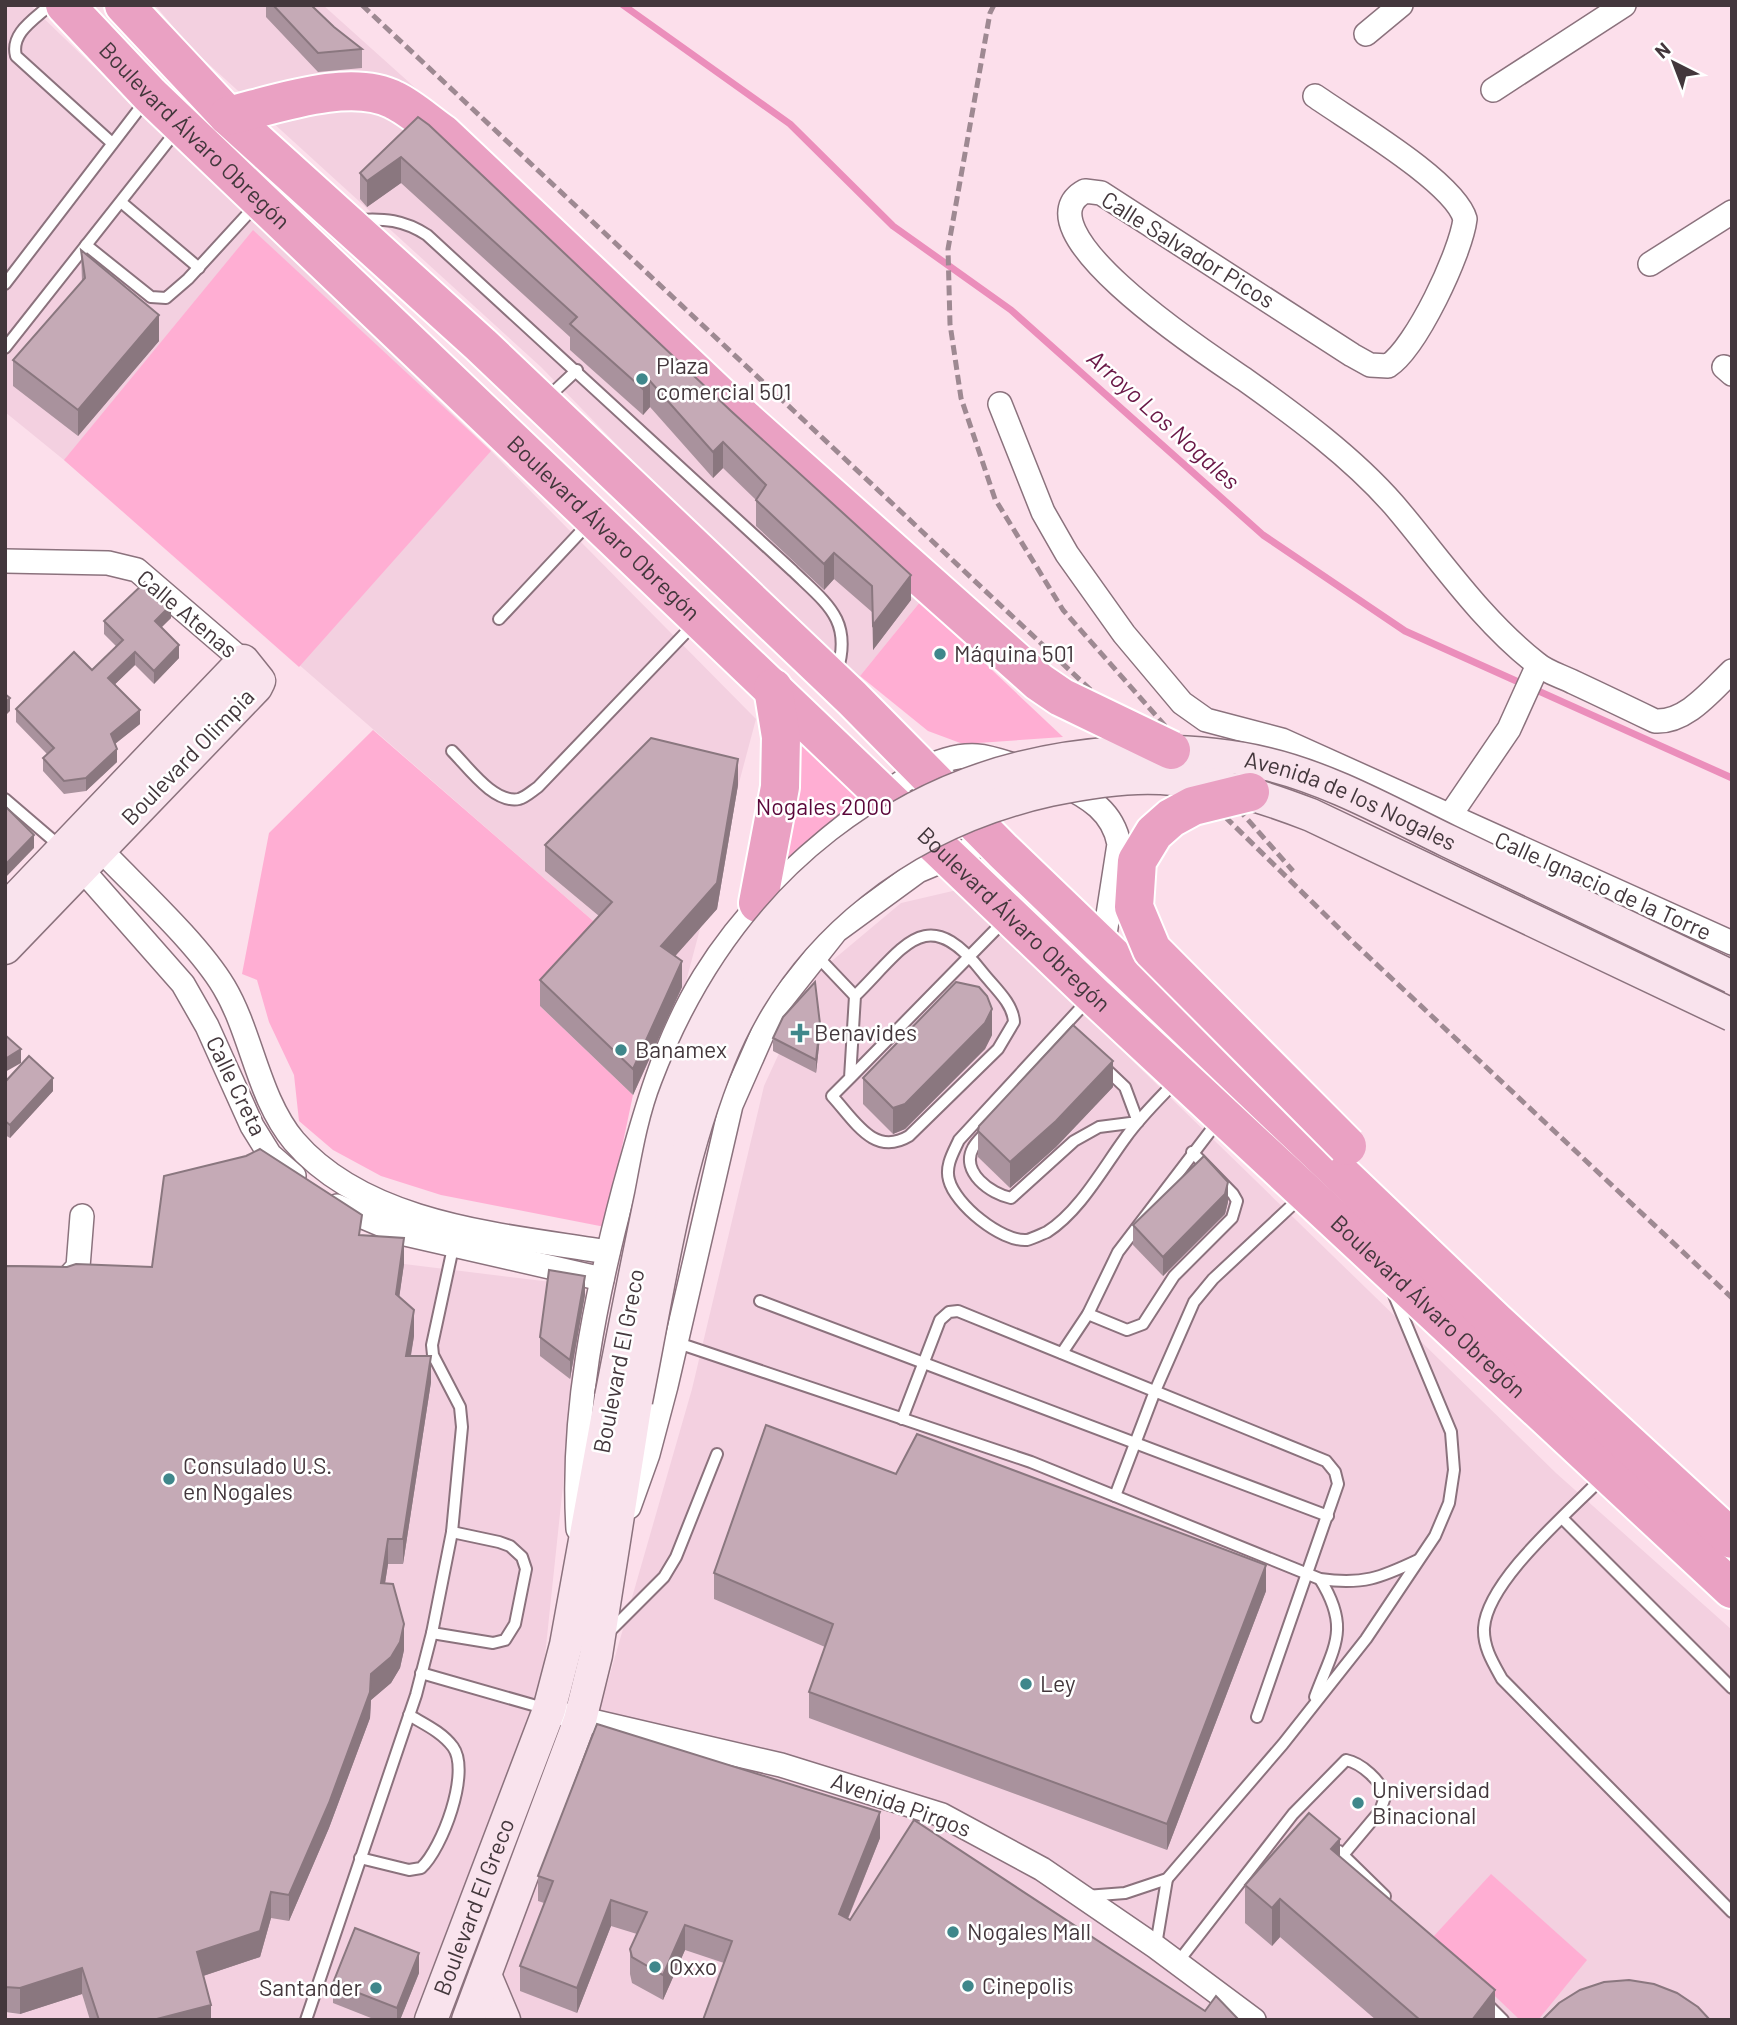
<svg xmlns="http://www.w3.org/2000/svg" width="1737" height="2025" font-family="Barlow,sans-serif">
<rect width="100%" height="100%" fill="#fcdfeb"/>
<g fill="#f3d0e0">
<path d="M 5,5 L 30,5 L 491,451 L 756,719 L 684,989 L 633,1095 L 540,1006 L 607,933 L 64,460 L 5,412 Z"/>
<path d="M 155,5 L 323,5 L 441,111 L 920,602 L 852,686 L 541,367 L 191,48 Z"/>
<path d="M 957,890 L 1556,1473 L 1732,1630 L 1732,2020 L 485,2020 L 608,1681 L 692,1389 L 764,1086 L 815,975 L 901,903 Z"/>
<path d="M 404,1264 L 584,1286 L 542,1684 L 412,2020 L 208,2020 L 190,1950 Z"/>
<path d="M 82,1994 L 90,2020 L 5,2020 L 5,2013 L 20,2014 Z"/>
</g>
<g fill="#ffaed3">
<path d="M 253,230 L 491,451 L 299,667 L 64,460 Z"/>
<path d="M 920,602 L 1063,737 L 963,744 L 928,731 L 860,676 Z"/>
<path d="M 373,730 L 607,933 L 540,1006 L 633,1095 L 605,1227 L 441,1195 L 381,1176 L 333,1150 L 299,1121 L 294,1075 L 269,1022 L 257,980 L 242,974 L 269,833 Z"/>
<path d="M 799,742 L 880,808 L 771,892 Z"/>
<path d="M 1491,1874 L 1587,1960 L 1538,2020 L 1520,2020 L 1433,1937 Z"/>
</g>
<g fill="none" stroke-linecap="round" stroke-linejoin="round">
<path stroke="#eb8ebb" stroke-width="7" d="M 623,5 L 790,124 L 893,226 L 1011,310 L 1263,535 L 1405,631 L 1732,778"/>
<g stroke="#8b727d" stroke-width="14">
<g id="lane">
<path d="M 50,5 C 35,19 10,33 16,56 L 112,143"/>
<path d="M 121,202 L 199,268"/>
<path d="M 357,220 C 384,218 404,220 427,235 L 793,571 C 827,604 853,620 837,672"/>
<path d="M 86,245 L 151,297 L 166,298 L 188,279 L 256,205"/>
<path d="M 5,284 L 146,100"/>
<path d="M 5,348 L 177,130"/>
<path d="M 546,399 L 577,370"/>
<path d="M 499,619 L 588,524"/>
<path d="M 452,751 C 468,767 494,804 519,799 C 526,797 532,791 538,787 L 694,624"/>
<path d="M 5,799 L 61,847"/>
<path d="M 816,955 L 855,996"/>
<path d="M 1089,999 L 959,1140 C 953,1153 945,1166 949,1180 C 955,1204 1001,1242 1027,1240 C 1032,1239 1042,1234 1047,1232 C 1080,1211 1103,1168 1126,1137 C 1141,1116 1159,1099 1176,1081"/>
<path d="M 850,1078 L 832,1096 C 855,1121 874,1157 909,1136 L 998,1049 L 1014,1022 C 1013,1003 994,987 983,973 C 926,900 904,948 855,996 L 850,1078 L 1006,919"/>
<path d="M 987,1131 C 983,1136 976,1142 973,1148 C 960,1172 991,1194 1011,1198 L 1074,1141 L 1099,1127 L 1138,1122 L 1125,1087 L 1105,1068"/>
<path d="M 760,1301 L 1328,1516"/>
<path d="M 1088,1314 L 1127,1330 L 1143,1324 L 1174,1276 L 1232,1218 L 1237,1201 L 1233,1194 L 1192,1152"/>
<path d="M 675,1342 L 1031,1462 L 1320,1579 C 1363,1585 1380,1578 1418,1560"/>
<path d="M 1062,1353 L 1088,1314 L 1118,1252 L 1218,1121"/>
<path d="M 902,1419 L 940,1320 L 949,1312 L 958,1311 L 1326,1461 L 1335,1472 L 1338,1484 L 1257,1717"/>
<path d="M 1603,1477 C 1569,1512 1487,1581 1484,1628 C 1483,1647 1493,1663 1502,1679 L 1732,1912"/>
<path d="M 1115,1496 L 1155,1391 L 1194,1302 L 1213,1279 L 1302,1196"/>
<path d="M 1563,1519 L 1732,1688"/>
<path d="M 432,1633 L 493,1643 L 505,1640 L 515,1624 L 526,1569 L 522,1557 L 510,1546 L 499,1542 L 452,1532"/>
<path d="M 607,1634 L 664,1577 L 676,1557 L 717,1454"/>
<path d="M 421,1673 L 547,1709"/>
<path d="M 1315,1697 C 1334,1646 1351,1629 1320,1579"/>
<path d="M 1339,1851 L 1385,1896"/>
<path d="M 360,1858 L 409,1870 L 421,1868 C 442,1849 471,1772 453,1747 C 442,1732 424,1724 409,1715"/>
<path d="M 1086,1896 L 1125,1893 L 1167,1879 L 1283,1744 L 1366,1639 L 1435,1536 L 1449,1503 L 1454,1470 L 1451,1432 L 1394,1295"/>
<path d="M 1156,1945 L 1167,1879"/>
<path d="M 1178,1962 L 1293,1814 L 1346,1760 C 1361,1763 1382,1781 1385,1797 L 1380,1811 L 1343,1855"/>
<path d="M 1485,2002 L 1503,2020"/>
<path d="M 306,2020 L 416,1695 L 432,1633 L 452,1532 L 462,1427 L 460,1407 L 433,1355 L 432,1345 L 454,1243"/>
</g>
</g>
<g stroke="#8b727d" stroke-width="26">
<g id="street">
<path d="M 1366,34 L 1401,5"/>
<path d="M 1493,90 L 1624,5"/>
<path d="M 1315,96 C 1349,120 1455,182 1465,219 C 1461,253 1416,348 1388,366 L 1370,365 L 1352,355 L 1101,193 L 1085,191 C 1014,229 1213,358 1244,379 C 1296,416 1352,457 1394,505 C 1440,559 1480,619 1536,663 C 1546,672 1561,676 1573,682 C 1601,695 1628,708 1655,721 C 1686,723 1711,691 1732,671"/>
<path d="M 1650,264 L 1732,212"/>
<path d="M 1724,367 L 1732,374"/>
<path d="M 1000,404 L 1043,512 L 1067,554 L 1124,634 L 1182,703 L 1206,720 L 1282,740 L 1732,943"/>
<path d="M 5,561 L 108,563 L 137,570 L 243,661"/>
<path d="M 1061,784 C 1089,797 1113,812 1119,844 L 1103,947"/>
<path d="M 1449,817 L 1509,729 L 1538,665"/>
<path d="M 99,848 C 136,887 197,942 224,987 C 252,1034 258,1098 294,1141 C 367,1226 504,1235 608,1252"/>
<path d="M 72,858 L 183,984 L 207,1026 L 252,1126 L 270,1155 L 294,1176"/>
<path d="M 337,1206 L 401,1233 L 602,1279"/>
<path d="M 5,1278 L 67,1279 L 78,1267 L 82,1216"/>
<path d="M 629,1507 L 648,1454 L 666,1386 L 731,1105 L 772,1012 L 836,931 L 918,871 L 992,840"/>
<path d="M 578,1529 C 571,1415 595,1299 624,1189 C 644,1116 664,1042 704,977 C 743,914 794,865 852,820 C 887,793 930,753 977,756 C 992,757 1009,764 1023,768"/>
<path d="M 566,1715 L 781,1765 L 942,1815 L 1042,1869 L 1156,1947 L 1254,2020"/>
</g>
</g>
<g stroke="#8b727d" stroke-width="35">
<g id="secondary">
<path d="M 5,910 L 243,661 L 259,681 L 256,687 L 5,948"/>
<path d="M 485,1975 L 504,2020"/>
<path id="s1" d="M 431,2020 L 549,1710 L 566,1645 L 611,1397"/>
<path d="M 468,2020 L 580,1720 L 596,1655 L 636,1401"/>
</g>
</g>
<g stroke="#fff" stroke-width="42">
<g id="highway">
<path id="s2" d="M 65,5 L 150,95 L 1093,995 L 1732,1589"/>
<path d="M 124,5 L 228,116 L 481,345 L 852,698 L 1003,851 L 1103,947 L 1496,1322 L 1732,1539"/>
<path d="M 228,116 C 274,105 350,77 394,100 C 411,108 427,123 443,134 L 746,421"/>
<path d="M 758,903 L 780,787 L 781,737 L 773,688"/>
</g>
</g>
<use href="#lane" stroke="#fff" stroke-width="10"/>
<use href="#street" stroke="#fff" stroke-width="23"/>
<use href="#secondary" stroke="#f9e3ed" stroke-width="32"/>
<use href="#highway" stroke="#eaa1c3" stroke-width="38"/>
<g stroke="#9e8992" stroke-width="5" stroke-dasharray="10 5" stroke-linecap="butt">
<path d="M 362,5 L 1212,804 L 1355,944 L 1732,1298"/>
<path d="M 994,5 L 990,13 L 948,249 L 950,324 L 961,398 L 995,499 L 1063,610 L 1293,871"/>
</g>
<g stroke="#8b727d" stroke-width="35" stroke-linecap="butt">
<g id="secondary-bridge">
<path id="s3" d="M 611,1397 C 624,1331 637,1263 651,1197 C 658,1161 664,1123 677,1090 C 752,893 907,766 1119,753 C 1169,750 1218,752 1267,764 C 1330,779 1390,813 1448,841 C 1542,887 1637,932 1732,977"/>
<path d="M 636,1401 C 659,1286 675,1167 719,1059 C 776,918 905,822 1050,790 C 1087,782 1124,776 1161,778 C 1214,781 1262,796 1311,815 L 1732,1015"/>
</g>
</g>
<g stroke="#fff" stroke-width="42" stroke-linecap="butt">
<g id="highway-bridge">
<path d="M 746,421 L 1039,682 L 1061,697 L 1171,750"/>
<path d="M 1250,792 L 1193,806 L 1171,818 L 1154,833 L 1137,861 L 1134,907 L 1152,950 L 1347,1146"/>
</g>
</g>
<use href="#secondary-bridge" stroke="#f9e3ed" stroke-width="32"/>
<use href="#highway-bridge" stroke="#eaa1c3" stroke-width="38"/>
</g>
<g fill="#a9929d">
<path d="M 266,5 L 311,5 L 334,27 L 362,49 L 362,68 L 318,72 L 266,17 Z"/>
<path d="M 418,117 L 911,600 L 873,650 L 872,612 L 834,579 L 824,590 L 756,526 L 756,500 L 723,468 L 713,478 L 650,407 L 643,415 L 570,350 L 570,337 L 401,183 L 367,207 L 360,199 L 360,173 Z"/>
<path d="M 81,250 L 159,341 L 78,436 L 13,386 L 13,360 L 82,282 Z"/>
<path d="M 171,618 L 161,627 L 179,658 L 154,684 L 135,665 L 115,684 L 140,724 L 115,744 L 117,762 L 86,791 L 64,794 L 43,771 L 43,758 L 47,754 L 16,722 L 16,709 L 92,670 L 116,646 L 104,634 L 104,621 Z"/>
<path d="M 738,785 L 717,909 L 675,956 L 682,987 L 633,1095 L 540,1006 L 540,980 L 599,916 L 545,871 L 545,845 Z"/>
<path d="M 992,1035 L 985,1049 L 905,1129 L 893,1134 L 863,1104 L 863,1078 Z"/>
<path d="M 820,1037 L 816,1073 L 773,1051 L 773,1038 Z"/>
<path d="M 5,1082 L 53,1091 L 10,1138 L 5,1135 Z"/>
<path d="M 1113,1087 L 1056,1147 L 1010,1188 L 978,1157 L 978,1131 Z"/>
<path d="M 1228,1202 L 1225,1214 L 1163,1276 L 1133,1245 L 1133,1225 Z"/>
<path d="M 362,1235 L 404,1264 L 399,1297 L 414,1336 L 411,1356 L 431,1382 L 403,1564 L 388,1564 L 385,1583 L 404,1650 L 400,1668 L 391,1683 L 371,1700 L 370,1718 L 329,1828 L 289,1921 L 271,1918 L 260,1957 L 203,1976 L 211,2020 L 90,2020 L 82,1994 L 20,2014 L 5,2012 L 5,1266 L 67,1267 L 152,1267 Z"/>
<path d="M 585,1295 L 570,1379 L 540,1356 L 540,1337 Z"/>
<path d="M 896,1474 L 1266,1591 L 1167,1850 L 809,1718 L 809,1692 L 825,1647 L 714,1599 L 714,1573 Z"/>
<path d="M 880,1838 L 848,1919 L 1239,2020 L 724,1963 L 685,1950 L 663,2000 L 632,1983 L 630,1974 L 630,1949 L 637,1934 L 611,1926 L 577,2013 L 520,1991 L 520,1966 L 544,1903 L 538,1901 L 538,1876 Z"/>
<path d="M 1340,1857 L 1495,2020 L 1376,2020 L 1280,1937 L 1272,1946 L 1245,1923 L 1245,1885 Z"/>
<path d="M 419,1973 L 400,2020 L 376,2020 L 333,2003 L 333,1983 Z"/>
</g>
<g fill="#8a777f">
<path d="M 401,157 L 401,183 L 367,207 L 367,181 Z"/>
<path d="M 159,315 L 159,341 L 78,436 L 78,410 Z"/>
<path d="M 650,381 L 650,407 L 643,415 L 643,389 Z"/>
<path d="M 723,442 L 723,468 L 713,478 L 713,452 Z"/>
<path d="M 834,553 L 834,579 L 824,590 L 824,564 Z"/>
<path d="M 911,575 L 911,600 L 873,650 L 873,625 Z"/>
<path d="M 171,605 L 171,618 L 155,634 L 155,621 Z"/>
<path d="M 179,645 L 179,658 L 154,684 L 154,671 Z"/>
<path d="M 135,652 L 135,665 L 108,691 L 108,678 Z"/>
<path d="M 10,698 L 10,711 L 5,716 L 5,703 Z"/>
<path d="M 140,710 L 140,724 L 111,747 L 111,734 Z"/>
<path d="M 117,749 L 117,762 L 86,791 L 86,778 Z"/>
<path d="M 738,759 L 738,785 L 717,909 L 661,972 L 661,946 Z"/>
<path d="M 34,835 L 34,848 L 5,878 L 5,865 Z"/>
<path d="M 682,961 L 682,987 L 633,1095 L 633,1069 Z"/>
<path d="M 992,1009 L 992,1035 L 985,1049 L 905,1129 L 893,1134 L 893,1108 Z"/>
<path d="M 820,1024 L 820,1037 L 816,1073 L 816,1060 Z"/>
<path d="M 21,1049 L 21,1063 L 5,1072 L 5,1059 Z"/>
<path d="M 1113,1061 L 1113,1087 L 1056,1147 L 1010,1188 L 1010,1162 Z"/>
<path d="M 53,1078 L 53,1091 L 10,1138 L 10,1125 Z"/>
<path d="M 1228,1182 L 1228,1202 L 1225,1214 L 1163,1276 L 1163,1257 Z"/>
<path d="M 404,1238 L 404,1264 L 396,1320 L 396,1294 Z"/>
<path d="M 585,1276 L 585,1295 L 570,1379 L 570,1360 Z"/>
<path d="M 414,1310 L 414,1336 L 406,1382 L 406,1356 Z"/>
<path d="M 431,1356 L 431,1382 L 403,1564 L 403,1539 Z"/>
<path d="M 388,1539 L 388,1564 L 381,1609 L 381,1583 Z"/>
<path d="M 1266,1565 L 1266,1591 L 1167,1850 L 1167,1824 Z"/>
<path d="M 404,1624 L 404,1650 L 400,1668 L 391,1683 L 371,1700 L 370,1718 L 329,1828 L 289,1921 L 289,1895 L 371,1674 Z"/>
<path d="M 880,1812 L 880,1838 L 839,1940 L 839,1914 Z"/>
<path d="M 1340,1839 L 1340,1877 L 1331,1849 Z"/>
<path d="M 271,1892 L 271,1918 L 260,1957 L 197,1978 L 197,1952 Z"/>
<path d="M 1280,1899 L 1280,1937 L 1272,1946 L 1272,1908 Z"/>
<path d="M 611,1900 L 611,1926 L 577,2013 L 577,1988 Z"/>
<path d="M 685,1925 L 685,1950 L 663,2000 L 663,1975 Z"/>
<path d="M 419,1953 L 419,1973 L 400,2020 L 397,2020 L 397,2008 Z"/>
<path d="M 82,1968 L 82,1994 L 20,2014 L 20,1988 Z"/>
<path d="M 1495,1990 L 1495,2020 L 1472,2020 Z"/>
<path d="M 211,2005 L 211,2020 L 153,2020 Z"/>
</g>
<g fill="#c5aab6" stroke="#8a777f" stroke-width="2">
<path d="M 273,5 L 311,5 L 334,27 L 362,49 L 318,53 Z"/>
<path d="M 418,117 L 429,125 L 731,411 L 911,575 L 873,625 L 872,586 L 834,553 L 824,564 L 756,500 L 766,485 L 723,442 L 713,452 L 650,381 L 643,389 L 570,324 L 577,317 L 401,157 L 367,181 L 360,173 Z"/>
<path d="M 81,250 L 159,315 L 78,410 L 13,360 L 85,278 Z"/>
<path d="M 145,582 L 171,605 L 155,621 L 179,645 L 154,671 L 135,652 L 108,678 L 140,710 L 111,734 L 117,749 L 86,778 L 64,781 L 43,758 L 54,748 L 16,709 L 74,652 L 92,670 L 123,640 L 104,621 Z"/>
<path d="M 5,694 L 10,698 L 5,703 Z"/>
<path d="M 651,738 L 738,759 L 717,883 L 661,946 L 682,961 L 633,1069 L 540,980 L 612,902 L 545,845 Z"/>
<path d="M 5,806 L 34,835 L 5,865 Z"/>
<path d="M 815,982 L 820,1024 L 816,1060 L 773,1038 L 783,1017 Z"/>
<path d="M 956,982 L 979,987 L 987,996 L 992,1009 L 985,1023 L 905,1104 L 893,1108 L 863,1078 Z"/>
<path d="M 1073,1025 L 1113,1061 L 1056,1121 L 1010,1162 L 978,1131 L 979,1126 Z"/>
<path d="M 5,1035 L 21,1049 L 5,1059 Z"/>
<path d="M 29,1056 L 53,1078 L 10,1125 L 5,1121 L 5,1082 Z"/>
<path d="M 260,1149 L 362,1215 L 359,1235 L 404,1238 L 396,1294 L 414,1310 L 406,1356 L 431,1356 L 403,1539 L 388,1539 L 381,1583 L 393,1584 L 404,1624 L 400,1642 L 391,1657 L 371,1674 L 370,1692 L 329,1803 L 289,1895 L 271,1892 L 260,1931 L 197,1952 L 211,2005 L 153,2020 L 99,2020 L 82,1968 L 20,1988 L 5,1987 L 5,1266 L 67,1267 L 76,1264 L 152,1267 L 164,1176 L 246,1156 Z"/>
<path d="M 1204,1156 L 1228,1182 L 1225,1194 L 1163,1257 L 1133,1225 Z"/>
<path d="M 549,1270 L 585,1276 L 570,1360 L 540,1337 Z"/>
<path d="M 766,1425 L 896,1474 L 917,1434 L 1266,1565 L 1167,1824 L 809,1692 L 833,1624 L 714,1573 Z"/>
<path d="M 597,1724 L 880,1812 L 839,1914 L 850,1920 L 914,1820 L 1205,2011 L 1216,1996 L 1239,2020 L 703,2020 L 732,1941 L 685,1925 L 663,1975 L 632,1957 L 630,1949 L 647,1912 L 611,1900 L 577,1988 L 520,1966 L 553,1881 L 538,1876 Z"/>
<path d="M 1309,1813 L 1340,1839 L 1331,1849 L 1495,1990 L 1472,2020 L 1420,2020 L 1280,1899 L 1272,1908 L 1245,1885 Z"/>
<path d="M 355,1928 L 419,1953 L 397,2008 L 333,1983 Z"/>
<path d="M 1629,1980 L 1654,1984 L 1677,1993 L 1698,2007 L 1710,2020 L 1542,2020 L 1559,2003 L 1580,1990 L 1604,1982 Z"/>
</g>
<g fill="#3f878b" stroke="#fff" stroke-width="2.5">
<circle cx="642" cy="379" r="7"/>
<circle cx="940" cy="654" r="7"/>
<path d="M796.5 1022.5h7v7h7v7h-7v7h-7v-7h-7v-7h7z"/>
<circle cx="621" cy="1050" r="7"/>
<circle cx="169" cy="1479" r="7"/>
<circle cx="1026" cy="1684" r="7"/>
<circle cx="1358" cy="1803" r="7"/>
<circle cx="953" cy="1932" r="7"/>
<circle cx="655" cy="1967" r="7"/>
<circle cx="968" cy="1986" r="7"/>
<circle cx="376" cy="1988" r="7"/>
</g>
<g text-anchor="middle" stroke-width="5" stroke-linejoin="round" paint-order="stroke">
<g font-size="23" fill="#43373c" stroke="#fff">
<text dy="8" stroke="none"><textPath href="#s2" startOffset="184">Boulevard Álvaro Obregón</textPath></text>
<text transform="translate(1188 250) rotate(32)" y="8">Calle Salvador Picos</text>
<text dy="8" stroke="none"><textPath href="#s2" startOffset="751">Boulevard Álvaro Obregón</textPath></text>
<text transform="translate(187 614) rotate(40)" y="8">Calle Atenas</text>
<text transform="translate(188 757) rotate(-46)" y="8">Boulevard Olimpia</text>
<text dy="8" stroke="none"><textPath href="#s3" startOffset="1144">Avenida de los Nogales</textPath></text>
<text transform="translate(1603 886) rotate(24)" y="8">Calle Ignacio de la Torre</text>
<text dy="8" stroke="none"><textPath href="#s2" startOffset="1318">Boulevard Álvaro Obregón</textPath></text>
<text transform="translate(236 1086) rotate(64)" y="8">Calle Creta</text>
<text dy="8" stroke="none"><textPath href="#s2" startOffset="1885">Boulevard Álvaro Obregón</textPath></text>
<text transform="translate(619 1361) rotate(-79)" y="8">Boulevard El Greco</text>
<text transform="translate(901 1805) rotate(20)" y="8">Avenida Pirgos</text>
<text dy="8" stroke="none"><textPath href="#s1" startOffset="121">Boulevard El Greco</textPath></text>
</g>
<g font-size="23" fill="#43373c" stroke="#fff" text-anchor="start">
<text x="656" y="374">Plaza<tspan x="656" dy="26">comercial 501</tspan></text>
<text x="954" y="662">Máquina 501</text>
<text x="814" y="1041">Benavides</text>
<text x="635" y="1058">Banamex</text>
<text x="183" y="1474">Consulado U.S.<tspan x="183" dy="26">en Nogales</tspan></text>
<text x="1040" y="1692">Ley</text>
<text x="1372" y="1798">Universidad<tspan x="1372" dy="26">Binacional</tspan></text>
<text x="967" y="1940">Nogales Mall</text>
<text x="669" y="1975">Oxxo</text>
<text x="982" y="1994">Cinepolis</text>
<text x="362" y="1996" text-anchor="end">Santander</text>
</g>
<g font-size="23" fill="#5b073a" stroke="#fff">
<text x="824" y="815">Nogales 2000</text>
</g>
<g font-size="24" font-style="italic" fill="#691746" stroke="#fff">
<text transform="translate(1163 420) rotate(42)" y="8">Arroyo Los Nogales</text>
</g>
</g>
<rect width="1737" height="2025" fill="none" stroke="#43373c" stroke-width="14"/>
<g transform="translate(1674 63) rotate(318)" stroke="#ffffff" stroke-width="5" paint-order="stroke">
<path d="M0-5L12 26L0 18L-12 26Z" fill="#43373c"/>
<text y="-10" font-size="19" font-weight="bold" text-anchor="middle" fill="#43373c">N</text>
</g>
</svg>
